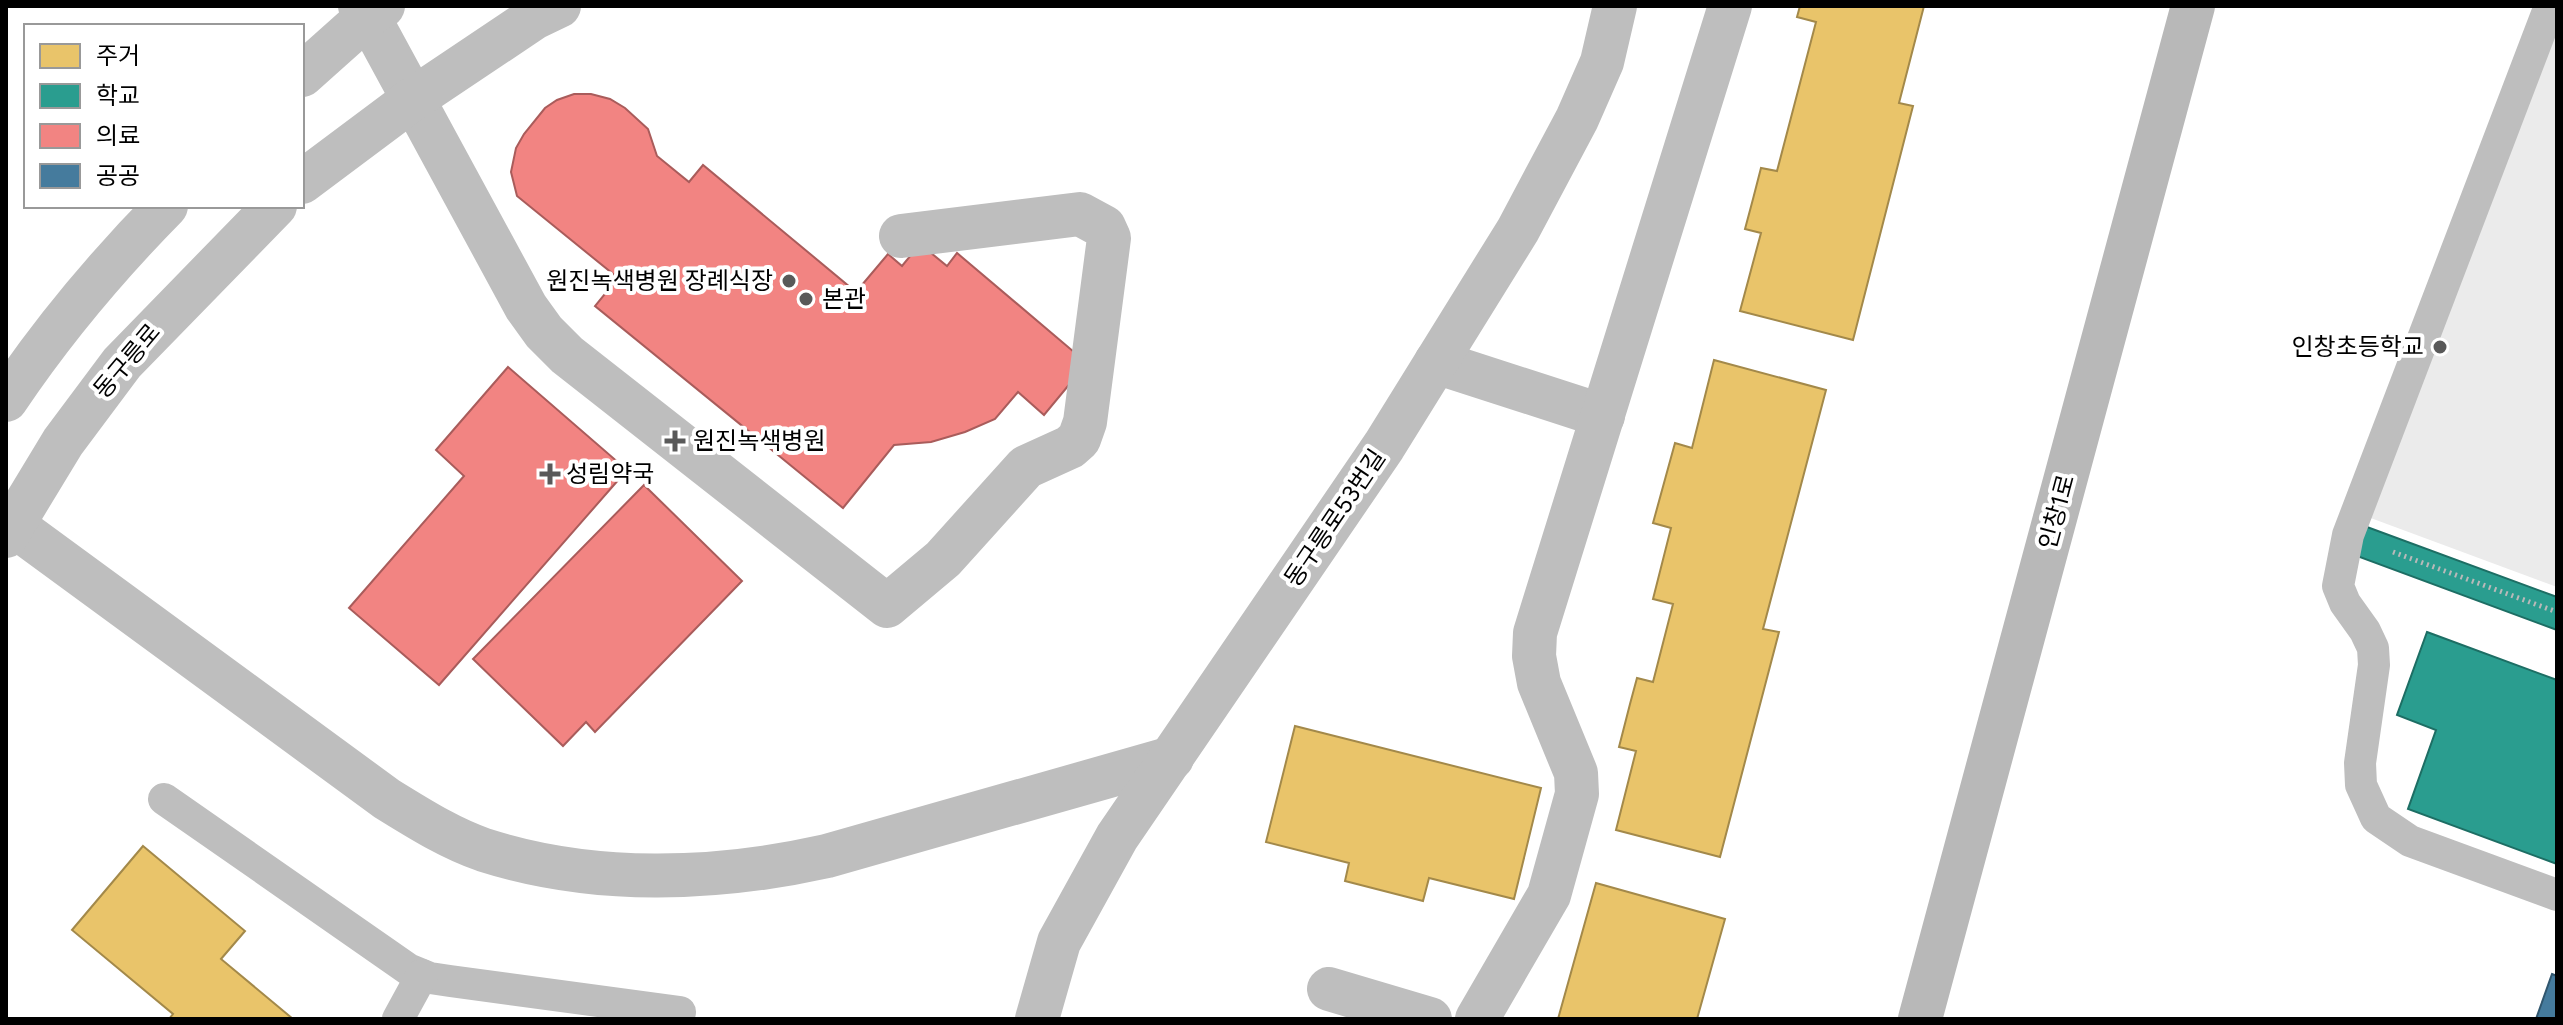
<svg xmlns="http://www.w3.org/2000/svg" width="2563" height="1025" font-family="Figtree,'Noto Sans KR',sans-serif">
<rect width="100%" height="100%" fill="#fff"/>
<path fill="#ebebeb" d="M 2557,18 L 2557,587 L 2368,517 Z"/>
<g fill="#e9c46a" stroke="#a3894a" stroke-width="2">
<path d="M 1800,6 L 1924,6 L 1899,103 L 1913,106 L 1853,340 L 1740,311 L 1761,233 L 1745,229 L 1753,199 L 1761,168 L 1777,171 L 1816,22 L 1797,17 Z"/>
<path d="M 1714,360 L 1826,390 L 1763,629 L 1779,632 L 1720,857 L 1616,830 L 1636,751 L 1619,747 L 1630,704 L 1637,678 L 1653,682 L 1673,604 L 1653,599 L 1671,528 L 1653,523 L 1675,443 L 1692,448 Z"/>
<path d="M 1295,726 L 1541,788 L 1514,899 L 1429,878 L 1423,901 L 1345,881 L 1349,863 L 1266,842 Z"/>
<path d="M 143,846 L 245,931 L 221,959 L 293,1019 L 169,1019 L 173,1014 L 72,930 Z"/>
<path d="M 1596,883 L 1725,919 L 1697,1019 L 1558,1019 Z"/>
</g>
<g fill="#2a9d8f" stroke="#1d6e64" stroke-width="2">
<path d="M 2348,520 L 2557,597 L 2557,630 L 2338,549 Z"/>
<path d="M 2427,632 L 2557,680 L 2557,864 L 2408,809 L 2436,730 L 2397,715 Z"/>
</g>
<g fill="#f28482" stroke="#a95c5b" stroke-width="2">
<path d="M 574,94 L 591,94 L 610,99 L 625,108 L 648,129 L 657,156 L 689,182 L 703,165 L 856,292 L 888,254 L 902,266 L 920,244 L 947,266 L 957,253 L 1087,363 L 1044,415 L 1018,392 L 995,419 L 965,432 L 931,442 L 894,445 L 843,508 L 595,306 L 618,278 L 517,196 L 511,172 L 516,148 L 524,134 L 545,108 L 557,100 Z"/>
<path d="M 508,367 L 627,470 L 439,685 L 349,608 L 464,476 L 436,450 Z"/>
<path d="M 644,485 L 742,581 L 595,732 L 586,722 L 563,746 L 473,659 Z"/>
</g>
<path fill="#457b9d" stroke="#30566e" stroke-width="2" d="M 2552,974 L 2557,976 L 2557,1019 L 2536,1019 Z"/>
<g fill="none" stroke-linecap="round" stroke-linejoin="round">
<path stroke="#b9b9b9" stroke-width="5" stroke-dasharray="2 4" stroke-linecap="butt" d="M 2393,552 L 2557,612"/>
<g stroke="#bebebe" stroke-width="32">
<path d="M 2550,6 L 2348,535 L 2338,586 L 2345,603 L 2365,631 L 2373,648 L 2374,665 L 2360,763 L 2361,785 L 2376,818 L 2410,841 L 2557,895"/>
<path d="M 164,799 L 408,969 L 430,978 L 450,981 L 680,1012"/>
<path d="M 398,1019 L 422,975"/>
</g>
<g stroke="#bebebe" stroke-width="44">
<path d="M 360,6 L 368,16 L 526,307 L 544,332 L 567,355 L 887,606 L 943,559 L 1026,467 L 1070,447 L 1079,439 L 1085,422 L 1109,238 L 1104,227 L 1080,214 L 901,236"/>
<path d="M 1436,362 L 1603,416"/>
<path d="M 13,525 L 387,799 C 418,818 449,838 484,850 C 594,885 715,881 827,856 L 1172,758"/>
<path d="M 1329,989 L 1430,1019"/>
<path d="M 1037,1019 L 1059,942 L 1117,837 L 1384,446 L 1518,230 L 1577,119 L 1602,62 L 1615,6"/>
<path d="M 1477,1019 L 1549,895 L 1577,794 L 1576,773 L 1539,683 L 1534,656 L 1535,633 L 1730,6"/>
</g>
<path stroke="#b8b8b8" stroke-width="44" d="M 1920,1019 L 2193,6"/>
<g stroke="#bebebe" stroke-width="44">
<path d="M 302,75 L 368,16 L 383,6"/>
<path d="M 302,182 L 413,99 L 534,18 L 559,6"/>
<path d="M 6,400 C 53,330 107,266 166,206"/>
<path d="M 6,536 L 63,442 L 122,363 L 275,206"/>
</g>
</g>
<g fill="#595959" stroke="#fff" stroke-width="3">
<circle cx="789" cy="281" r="8"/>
<circle cx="806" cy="299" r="8"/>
<circle cx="2440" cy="347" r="8"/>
<path d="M671 429h8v8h8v8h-8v8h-8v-8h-8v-8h8z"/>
<path d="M546 462h8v8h8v8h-8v8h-8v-8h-8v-8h8z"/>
</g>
<g text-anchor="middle" stroke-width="8" stroke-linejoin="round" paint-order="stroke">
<g font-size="24" fill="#000" stroke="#fff" text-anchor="start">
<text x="773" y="289" text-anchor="end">원진녹색병원 장례식장</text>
<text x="822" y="307">본관</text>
<text x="2424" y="355" text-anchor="end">인창초등학교</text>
<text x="693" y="449">원진녹색병원</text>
<text x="566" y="482">성림약국</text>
</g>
<g font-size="24" fill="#000" stroke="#fff">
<text transform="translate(127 361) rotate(-50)" y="8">동구릉로</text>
<text transform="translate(2057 512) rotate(-75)" y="8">인창1로</text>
<text transform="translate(1335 518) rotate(-56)" y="8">동구릉로53번길</text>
</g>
</g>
<rect width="2563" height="1025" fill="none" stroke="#000000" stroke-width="16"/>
<rect x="24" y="24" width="280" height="184" fill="#ffffff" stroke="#999999" stroke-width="2"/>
<rect x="40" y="44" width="40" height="24" fill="#e9c46a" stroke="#999999" stroke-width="2"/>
<text x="96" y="64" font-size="24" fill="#000000">주거</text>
<rect x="40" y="84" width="40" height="24" fill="#2a9d8f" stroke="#999999" stroke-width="2"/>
<text x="96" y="104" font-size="24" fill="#000000">학교</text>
<rect x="40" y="124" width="40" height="24" fill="#f28482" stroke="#999999" stroke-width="2"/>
<text x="96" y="144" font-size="24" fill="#000000">의료</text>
<rect x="40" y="164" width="40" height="24" fill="#457b9d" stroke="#999999" stroke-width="2"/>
<text x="96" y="184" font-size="24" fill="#000000">공공</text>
</svg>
